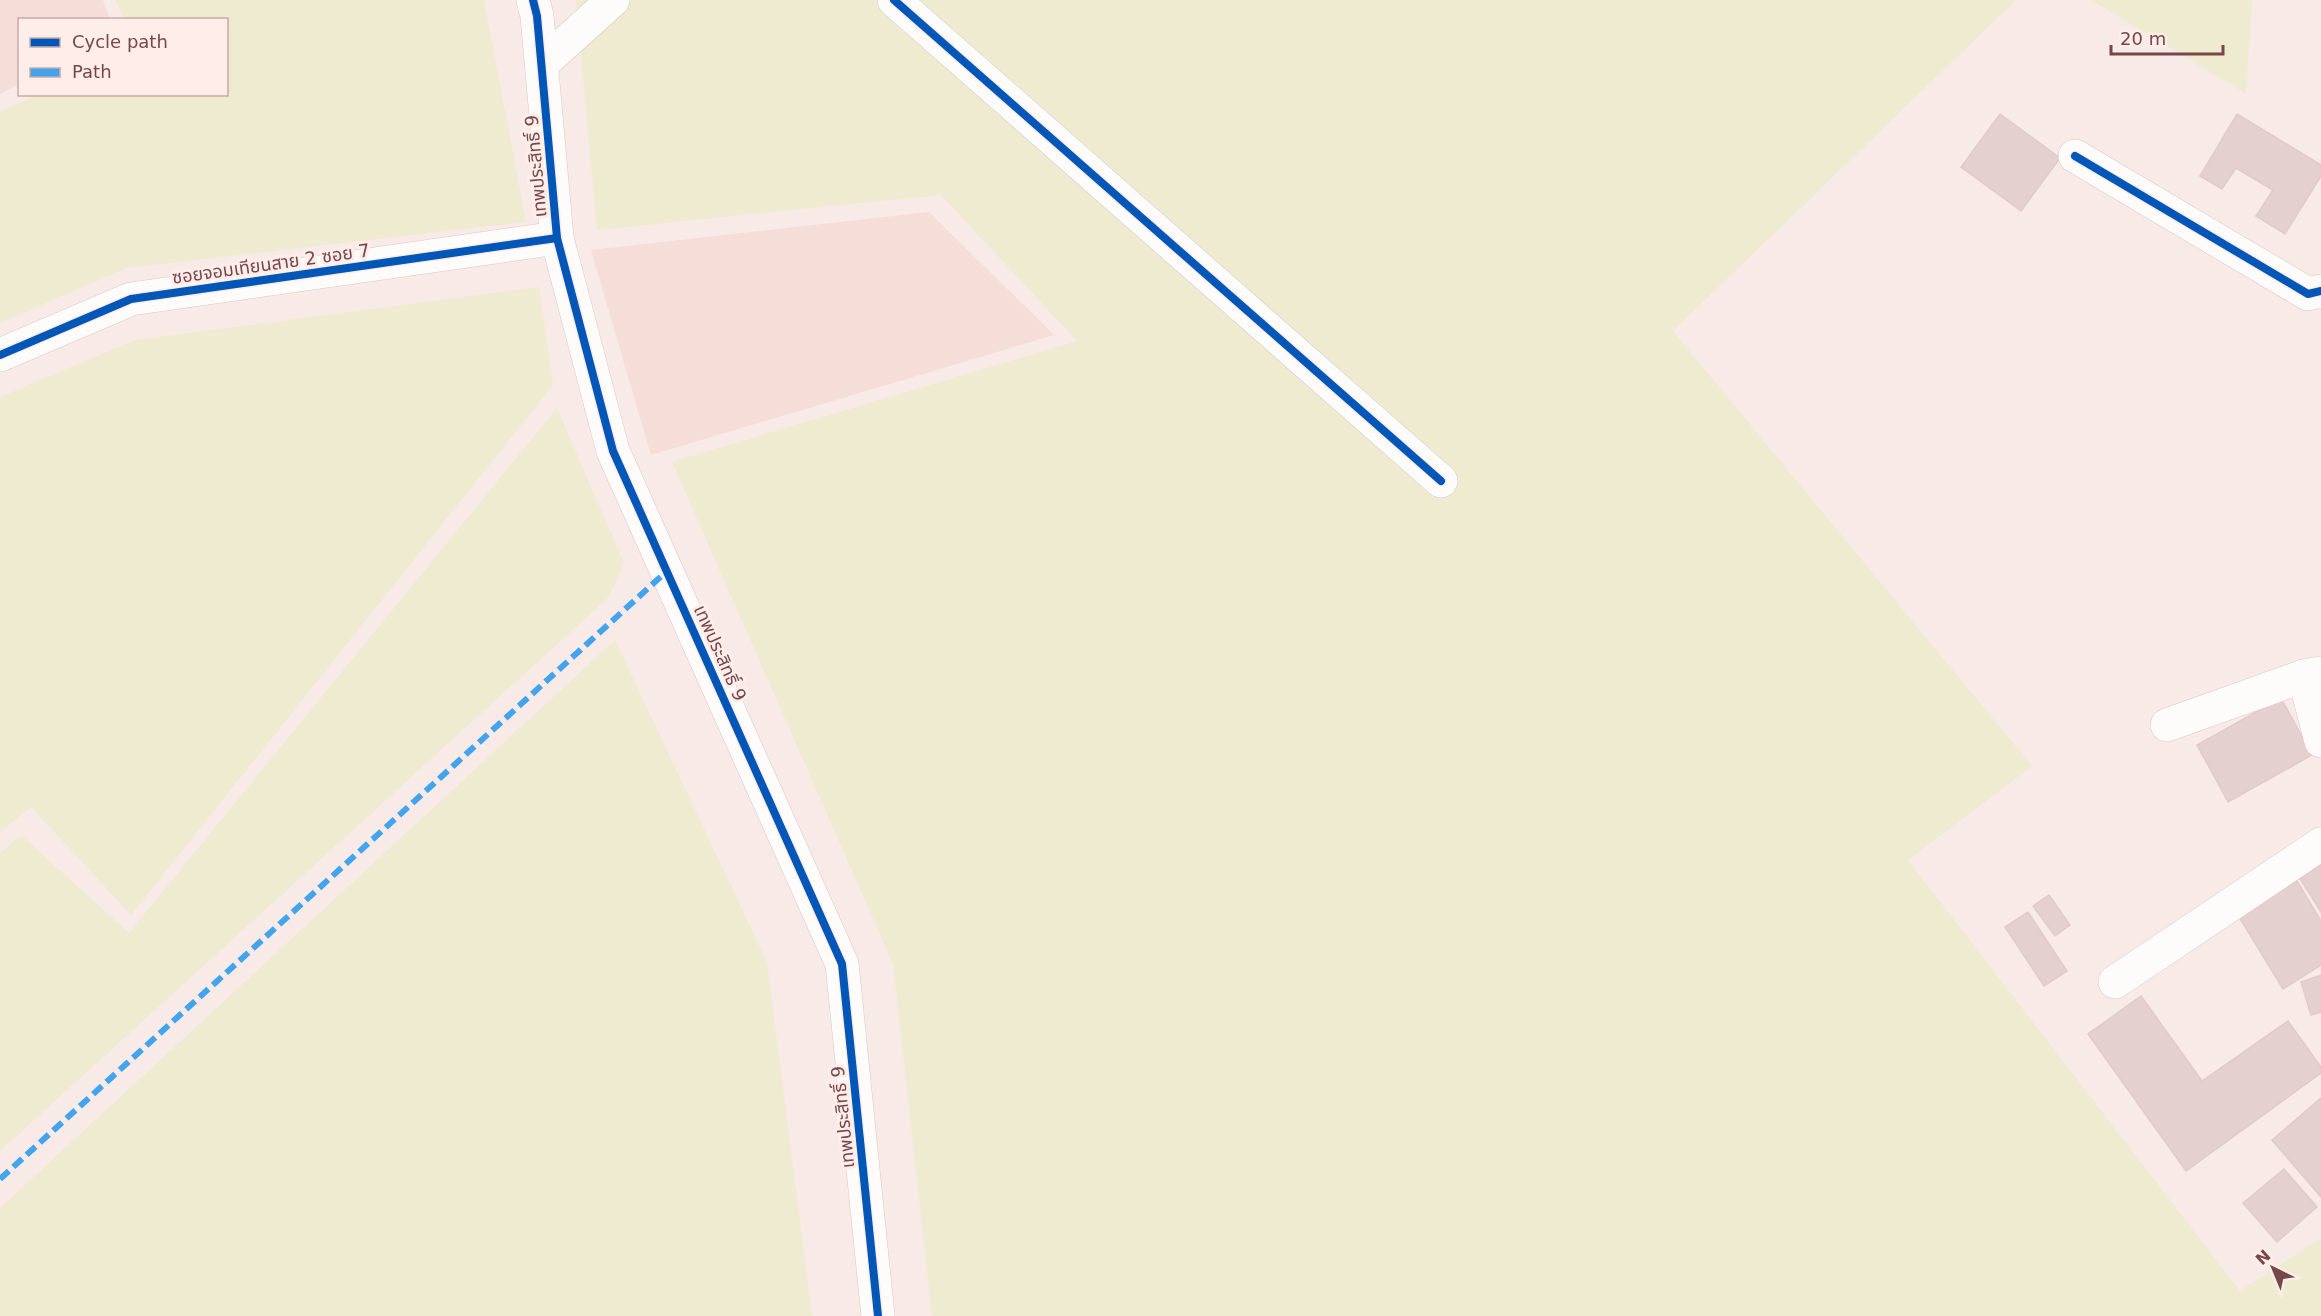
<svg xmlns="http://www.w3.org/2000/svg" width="2321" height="1316" font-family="'DejaVu Sans','Noto Sans Thai',sans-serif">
<rect width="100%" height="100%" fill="#f8eae7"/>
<g fill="#f5ddd8">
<path d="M 0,0 L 103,0 L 110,19 L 20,20 L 19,84 L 0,94 Z"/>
<path d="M 929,212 L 1054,335 L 651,455 L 591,250 Z"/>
</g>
<g fill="#eeebd1">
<path d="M 116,0 L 484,0 L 526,222 L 127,268 L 0,323 L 0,112 L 37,95 L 226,94 L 226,20 L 123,19 Z"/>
<path d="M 576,0 L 2016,0 L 1673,331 L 2032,766 L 1908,860 L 2240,1291 L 2321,1238 L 2321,1316 L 932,1316 L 893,964 L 672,462 L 1077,341 L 941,195 L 597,230 Z"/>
<path d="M 2091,0 L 2252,0 L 2246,94 Z"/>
<path d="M 539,287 L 553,385 L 131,915 L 31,807 L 0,832 L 0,397 L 135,340 Z"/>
<path d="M 557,408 L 624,563 L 609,597 L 0,1151 L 0,853 L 21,835 L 129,933 Z"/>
<path d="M 615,640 L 767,962 L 812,1316 L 0,1316 L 0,1208 Z"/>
</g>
<g fill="#e4d0cf" stroke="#e1cbca" stroke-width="1.5">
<path d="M 2000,114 L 2060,158 L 2021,211 L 1961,167 Z"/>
<path d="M 2237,114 L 2321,165 L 2321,176 L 2285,234 L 2256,216 L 2273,190 L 2236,168 L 2222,189 L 2200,176 Z"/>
<path d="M 2281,698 L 2312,755 L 2228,802 L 2197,745 Z"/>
<path d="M 2321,863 L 2321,912 L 2299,877 Z"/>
<path d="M 2294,876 L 2321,921 L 2321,965 L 2283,989 L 2236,912 Z"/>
<path d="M 2049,895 L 2070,925 L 2055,936 L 2033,906 Z"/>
<path d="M 2028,912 L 2067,971 L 2044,986 L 2005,927 Z"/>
<path d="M 2321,975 L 2321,1012 L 2311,1015 L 2301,982 Z"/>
<path d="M 2141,996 L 2202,1081 L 2288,1021 L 2321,1067 L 2321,1073 L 2186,1171 L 2088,1034 Z"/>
<path d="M 2321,1098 L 2321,1197 L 2272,1140 Z"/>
<path d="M 2284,1169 L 2317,1207 L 2277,1242 L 2243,1203 Z"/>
</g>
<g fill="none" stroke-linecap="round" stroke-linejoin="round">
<g stroke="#d9c7c6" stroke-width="34">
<g id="minor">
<path d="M 533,0 L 537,16 L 557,238 L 613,451 L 842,964 L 878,1316"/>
<path d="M 894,0 L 1441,481"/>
<path d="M 542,64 L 613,0"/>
<path d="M 2075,156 L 2308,294 L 2321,291"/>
<path d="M 0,355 L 131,299 L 557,238"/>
<path d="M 2304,676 L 2321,741"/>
<path d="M 2167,725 L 2304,676 L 2321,673"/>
<path d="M 2115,982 L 2321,844"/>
</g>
</g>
<use href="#minor" stroke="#fefcfb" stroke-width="33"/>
<path stroke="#42a4ec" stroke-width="6" stroke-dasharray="12 6" stroke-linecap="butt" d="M 0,1179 L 667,571"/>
<g stroke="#ffede9" stroke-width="11">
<g id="cycleway">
<path d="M 533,0 L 537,16 L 557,238 L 613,451 L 842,964 L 878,1316"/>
<path d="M 894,0 L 1441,481"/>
<path d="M 2075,156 L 2308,294 L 2321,291"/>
<path d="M 0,355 L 131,299 L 557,238"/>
</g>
</g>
<use href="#cycleway" stroke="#0057b8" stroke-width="8"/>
</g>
<g text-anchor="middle" stroke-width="6" stroke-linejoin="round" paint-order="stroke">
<g font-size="18" fill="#77464a" stroke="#ffede9">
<text transform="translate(536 166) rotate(-95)" y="6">เทพประสิทธิ์ 9</text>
<text transform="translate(271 264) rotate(-8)" y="6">ซอยจอมเทียนสาย 2 ซอย 7</text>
<text transform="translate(720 653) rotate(66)" y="6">เทพประสิทธิ์ 9</text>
<text transform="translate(843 1117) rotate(-96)" y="6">เทพประสิทธิ์ 9</text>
</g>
</g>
<rect x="18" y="18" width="210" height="78" fill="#ffede9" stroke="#c9aaa9" stroke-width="1.5"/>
<rect x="30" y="38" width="30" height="9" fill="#0057b8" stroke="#c9aaa9" stroke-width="1.5"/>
<text x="72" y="48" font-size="18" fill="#77464a">Cycle path</text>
<rect x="30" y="68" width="30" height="9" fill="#42a4ec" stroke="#c9aaa9" stroke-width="1.5"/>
<text x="72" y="78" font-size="18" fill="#77464a">Path</text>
<g transform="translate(2273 1268) rotate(317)" stroke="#ffede9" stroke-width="4.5" paint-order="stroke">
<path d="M0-4.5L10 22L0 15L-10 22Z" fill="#77464a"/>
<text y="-9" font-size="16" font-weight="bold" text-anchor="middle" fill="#77464a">N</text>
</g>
<path d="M2111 45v9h112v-9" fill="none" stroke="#77464a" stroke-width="3"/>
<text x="2120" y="45" font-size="18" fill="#77464a" stroke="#ffede9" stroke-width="4.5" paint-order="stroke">20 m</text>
</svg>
